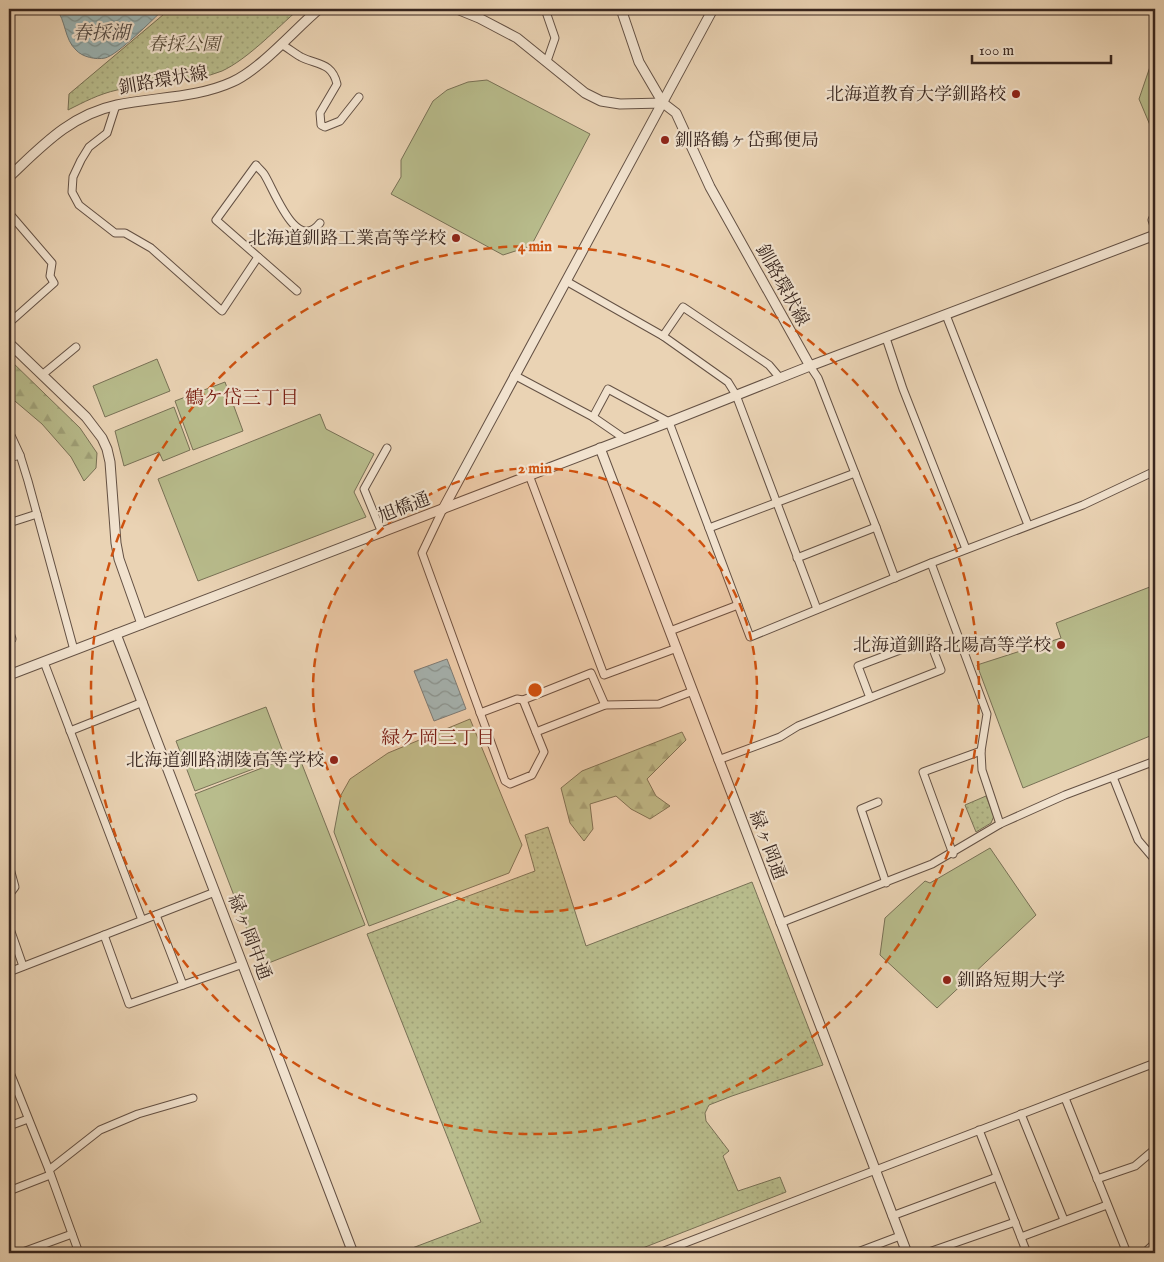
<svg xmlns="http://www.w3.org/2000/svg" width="1164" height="1262" font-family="'IM FELL English','Noto Serif JP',serif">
<defs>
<pattern id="forest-firs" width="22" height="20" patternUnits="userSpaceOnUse" patternTransform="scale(1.25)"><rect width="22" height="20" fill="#b8bc8c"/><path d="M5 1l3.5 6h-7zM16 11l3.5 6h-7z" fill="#9fa178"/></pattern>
<pattern id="park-dots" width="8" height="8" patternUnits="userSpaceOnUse" patternTransform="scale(1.25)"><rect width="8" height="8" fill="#b8bc8c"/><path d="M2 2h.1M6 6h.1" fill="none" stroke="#9fa178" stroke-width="1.8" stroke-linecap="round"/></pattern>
<pattern id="water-waves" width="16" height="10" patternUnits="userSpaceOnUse" patternTransform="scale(1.25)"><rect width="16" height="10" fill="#9bb6b7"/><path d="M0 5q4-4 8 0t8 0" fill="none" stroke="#7f9494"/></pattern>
</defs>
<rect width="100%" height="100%" fill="#ead3b4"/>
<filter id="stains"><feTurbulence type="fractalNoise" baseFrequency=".004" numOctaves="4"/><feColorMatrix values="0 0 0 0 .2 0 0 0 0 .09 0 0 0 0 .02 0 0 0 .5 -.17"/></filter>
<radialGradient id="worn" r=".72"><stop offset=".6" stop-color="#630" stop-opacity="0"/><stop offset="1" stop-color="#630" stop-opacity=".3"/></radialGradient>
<g fill="#b8bc8c" stroke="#787156">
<path d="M 1155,52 L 1155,137 L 1139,99 Z"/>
<path d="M 487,80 L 590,134 L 531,246 L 503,255 L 391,194 L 401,177 L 401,160 L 433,101 L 447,90 L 468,82 Z"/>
<path d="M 157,359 L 170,391 L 105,417 L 93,386 Z"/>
<path d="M 225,382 L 243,431 L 193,450 L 175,401 Z"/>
<path d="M 174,407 L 190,450 L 163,461 L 159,452 L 124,466 L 115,431 Z"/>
<path d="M 320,414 L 326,429 L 374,454 L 354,492 L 366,517 L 198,581 L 158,479 Z"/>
<path d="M 1155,585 L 1155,734 L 1023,788 L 977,665 L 1061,638 L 1056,623 Z"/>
<path d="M 266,707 L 285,757 L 195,791 L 176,741 Z"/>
<path d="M 470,719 L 522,845 L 509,873 L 369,926 L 334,832 L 341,795 L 350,779 L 388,753 Z"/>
<path d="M 298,754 L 365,925 L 261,966 L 195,794 Z"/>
<path d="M 990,848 L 1036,915 L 937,1008 L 880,955 L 885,918 L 925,881 L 930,883 Z"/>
</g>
<g fill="url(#forest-firs)" stroke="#787156">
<path d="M 10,360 L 80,428 L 97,453 L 96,468 L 84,481 L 71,457 L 42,424 L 9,396 L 9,361 Z"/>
<path d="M 682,732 L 686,740 L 647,779 L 656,796 L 670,806 L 650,819 L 631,809 L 616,796 L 590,804 L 593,829 L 584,841 L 570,823 L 561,788 L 582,771 Z"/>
</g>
<g fill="url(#park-dots)" stroke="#787156">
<path d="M 170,9 L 299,9 C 277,28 248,59 222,71 C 192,83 149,84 117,90 C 99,94 84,102 68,110 L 69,94 Z"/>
<path d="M 986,796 L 994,816 L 991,823 L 976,832 L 965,805 Z"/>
<path d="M 548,827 L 586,946 L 752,882 L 823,1065 L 732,1096 L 709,1105 L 705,1113 L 706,1121 L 729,1151 L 723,1156 L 738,1191 L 780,1177 L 786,1192 L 630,1253 L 399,1253 L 481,1222 L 367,934 L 535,871 L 525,835 Z"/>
</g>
<g fill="url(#water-waves)" stroke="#737c7a">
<path d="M 56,9 L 168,9 L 164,9 C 153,19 118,55 105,58 C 96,60 82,57 76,50 C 64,39 66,20 56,9 Z"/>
<path d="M 447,659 L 466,709 L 434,721 L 414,671 Z"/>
</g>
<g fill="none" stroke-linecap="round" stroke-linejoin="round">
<g stroke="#645144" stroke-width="9">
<g id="minor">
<path d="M 545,9 L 555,38 L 547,61"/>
<path d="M 281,44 C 288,48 294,53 301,57 C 317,65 332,62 337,84 L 320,113 L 321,125 L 325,127 L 340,121 L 359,97"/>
<path d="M 116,105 L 107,133 L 89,147 L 81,160 L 73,177 L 72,192 L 79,205 L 115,233 L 125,233 L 151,248 L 222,311 L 258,257"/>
<path d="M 9,213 L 52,263 L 50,276 L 54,283 L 9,323"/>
<path d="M 1155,213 L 1152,220 L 1155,229"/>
<path d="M 566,281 L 663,336 L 728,382 L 736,395 L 817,609"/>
<path d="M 297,291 L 216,220 L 256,165 C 258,168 262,171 264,174 C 274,189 296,254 320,223"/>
<path d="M 1154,307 L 1155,307"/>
<path d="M 946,315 L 1028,525"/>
<path d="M 663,336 L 683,307 L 769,365 L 780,378"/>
<path d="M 886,338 L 903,389 L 966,549"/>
<path d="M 810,366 L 818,378 L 876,527 L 895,578"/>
<path d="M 42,375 L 76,347"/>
<path d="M 514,375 L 593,417 L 625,439"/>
<path d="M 593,417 L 608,389 L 669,422 L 750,637 L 931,563 L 1083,505 L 1155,471"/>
<path d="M 9,431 L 20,455 L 28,481 L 74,650"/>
<path d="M 9,458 L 20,455"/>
<path d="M 529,475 L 604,675 L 677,648"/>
<path d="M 443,509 L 422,553 L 505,781 L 510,784 L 532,775 L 544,752 L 523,700 L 591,673 L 605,705"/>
<path d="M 9,523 L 37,514"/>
<path d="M 709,528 L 855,473"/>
<path d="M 382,533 L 364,489 L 387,448"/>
<path d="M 797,558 L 876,527"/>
<path d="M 931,563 L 987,714 L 981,751 L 982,770 L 1000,824"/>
<path d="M 9,630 L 12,639"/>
<path d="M 670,631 L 738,605"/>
<path d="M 44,662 L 142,920"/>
<path d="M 480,713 L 517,699 L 523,700"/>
<path d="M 70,731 L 143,702"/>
<path d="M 536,732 L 605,705 L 659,704 L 693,691"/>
<path d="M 718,760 L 780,737 L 798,726 L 941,670 L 929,639 L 858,666 L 870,698"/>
<path d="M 1113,777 L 1138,840 L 1155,860"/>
<path d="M 878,802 L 861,809 L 886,883"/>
<path d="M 953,854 L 923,772 L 981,751"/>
<path d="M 9,865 L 15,887 L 9,895"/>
<path d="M 156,915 L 183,985"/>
<path d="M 780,923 L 932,864 L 1000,824 L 1065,795 L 1155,761"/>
<path d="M 9,926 L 23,966"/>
<path d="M 104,935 L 129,1004 L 243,964"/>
<path d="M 9,972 L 215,892"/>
<path d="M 9,1070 L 49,1170 L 79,1253"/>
<path d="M 1065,1098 L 1127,1253"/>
<path d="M 1021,1114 L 1064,1220"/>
<path d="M 9,1126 L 28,1119"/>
<path d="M 979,1130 L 1027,1253"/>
<path d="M 49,1170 L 100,1130 L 138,1114 L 193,1098"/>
<path d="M 1097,1179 L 1135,1166 L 1155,1149"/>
<path d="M 9,1191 L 50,1175"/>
<path d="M 892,1216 L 997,1177"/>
<path d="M 1021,1237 L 1107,1205"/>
<path d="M 20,1253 L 72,1234"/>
<path d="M 659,1253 L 1155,1063"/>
<path d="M 855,1253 L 900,1236"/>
<path d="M 926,1253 L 1015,1222"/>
<path d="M 1144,1253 L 1155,1243"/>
</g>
</g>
<g stroke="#645144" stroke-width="11">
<g id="tertiary">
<path d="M 457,9 L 479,18 L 517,38 L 585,93 L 601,101 L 620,104 L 663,103 L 676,113 L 710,187 L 810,366 L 1155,235"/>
<path d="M 621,9 L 639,62 L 663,103"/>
<path d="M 9,177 C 42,146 70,115 117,105 C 155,97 197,98 232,82 C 261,69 294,30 319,9"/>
<path d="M 9,343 L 86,417 L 102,438 L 107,449 L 110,462 L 116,543 L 119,559 L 142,624"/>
<path d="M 600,448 L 907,1253"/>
<path d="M 443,509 L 713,9"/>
<path d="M 116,634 L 353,1253"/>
<path d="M 9,675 L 669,422 L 810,366"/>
</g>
</g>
<use href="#minor" stroke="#f1e2ce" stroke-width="7"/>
<use href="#tertiary" stroke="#f1e2ce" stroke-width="9"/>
</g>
<circle cx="535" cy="690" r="222" fill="#ce510f" fill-opacity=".12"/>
<g fill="none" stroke="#ce510f" stroke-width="2.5" stroke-dasharray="9 6">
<circle cx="535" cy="690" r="222"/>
<circle cx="535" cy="690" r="444"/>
</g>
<g fill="#8f2418" stroke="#f1e2ce" stroke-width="2">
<circle cx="1016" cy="94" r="5"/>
<circle cx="665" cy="140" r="5"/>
<circle cx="456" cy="238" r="5"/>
<circle cx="1061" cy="645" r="5"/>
<circle cx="334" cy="760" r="5"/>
<circle cx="947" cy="980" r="5"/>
</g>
<g text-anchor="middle" stroke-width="4.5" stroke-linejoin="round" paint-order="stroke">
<g font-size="18" font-style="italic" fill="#584c3a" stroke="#f1e2ce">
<text x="184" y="50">春採公園</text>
</g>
<g font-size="18" fill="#38261f" stroke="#f1e2ce">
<text transform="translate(163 80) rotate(-10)" y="6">釧路環状線</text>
<text transform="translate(783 285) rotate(61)" y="6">釧路環状線</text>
<text transform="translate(404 507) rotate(-21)" y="6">旭橋通</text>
<text transform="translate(768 845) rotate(69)" y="6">緑ヶ岡通</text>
<text transform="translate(250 937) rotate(69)" y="6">緑ヶ岡中通</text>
</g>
<g font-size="18" fill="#38261f" stroke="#f1e2ce" text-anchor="end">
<text x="1006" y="100">北海道教育大学釧路校</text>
<text x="675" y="146" text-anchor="start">釧路鶴ヶ岱郵便局</text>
<text x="446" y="244">北海道釧路工業高等学校</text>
<text x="1051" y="651">北海道釧路北陽高等学校</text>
<text x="324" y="766">北海道釧路湖陵高等学校</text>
<text x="957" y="986" text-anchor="start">釧路短期大学</text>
</g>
<g font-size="19" font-style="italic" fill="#514a45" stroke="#f1e2ce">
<text x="101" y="39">春採湖</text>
</g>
<g font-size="19" fill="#7a1f14" stroke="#f1e2ce">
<text x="242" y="404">鶴ケ岱三丁目</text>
<text x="438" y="744">緑ケ岡三丁目</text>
</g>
</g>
<circle cx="535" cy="690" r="8" fill="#ce510f" stroke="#f1e2ce" stroke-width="2.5"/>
<g font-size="15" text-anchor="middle" font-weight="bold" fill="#ce510f" stroke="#f1e2ce" stroke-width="4.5" stroke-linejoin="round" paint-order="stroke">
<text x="535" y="251">4 min</text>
<text x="535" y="473">2 min</text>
</g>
<rect width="1164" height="1262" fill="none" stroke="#ead3b4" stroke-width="30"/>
<rect x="10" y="10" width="1144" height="1242" fill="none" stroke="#38261f" stroke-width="2.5"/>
<rect x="15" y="15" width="1134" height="1232" fill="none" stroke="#38261f"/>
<path d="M972 55v8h139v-8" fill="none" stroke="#38261f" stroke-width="2.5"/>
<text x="979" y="55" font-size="15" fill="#38261f" stroke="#f1e2ce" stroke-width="4" paint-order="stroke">100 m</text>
<rect width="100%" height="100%" filter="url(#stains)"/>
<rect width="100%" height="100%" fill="url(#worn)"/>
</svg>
